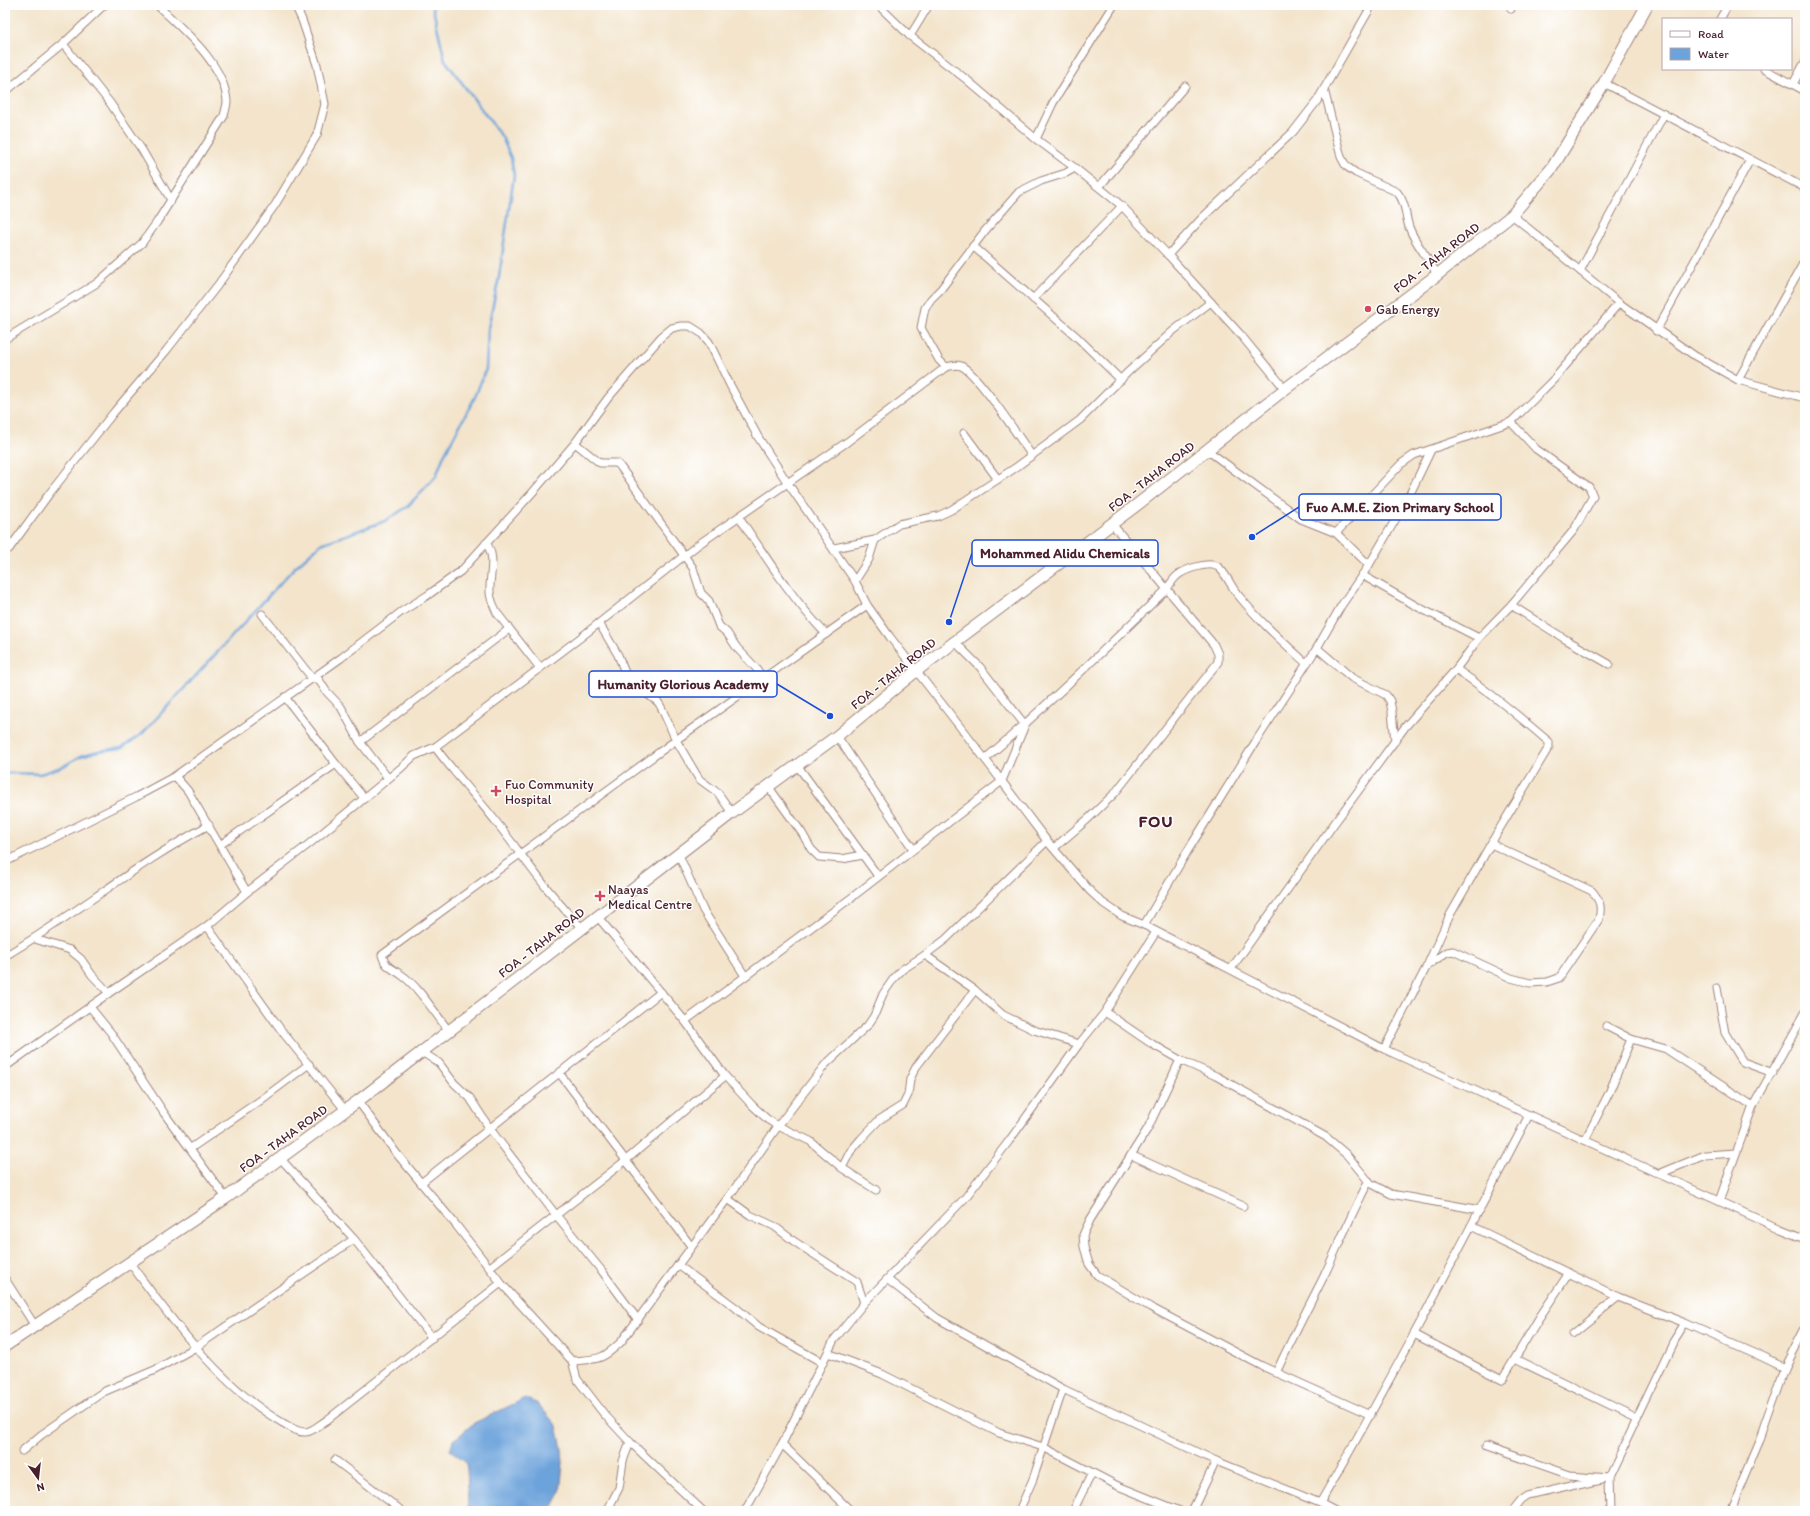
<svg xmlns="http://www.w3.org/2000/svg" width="1810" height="1516" font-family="Itim,sans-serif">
<rect width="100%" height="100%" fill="#fff"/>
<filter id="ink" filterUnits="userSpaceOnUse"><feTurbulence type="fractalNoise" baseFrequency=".025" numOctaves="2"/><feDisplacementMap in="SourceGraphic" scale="8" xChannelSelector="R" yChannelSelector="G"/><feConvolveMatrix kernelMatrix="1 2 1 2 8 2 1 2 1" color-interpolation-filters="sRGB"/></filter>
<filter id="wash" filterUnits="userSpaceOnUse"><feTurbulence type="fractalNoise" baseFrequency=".012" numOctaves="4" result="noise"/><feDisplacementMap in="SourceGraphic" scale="16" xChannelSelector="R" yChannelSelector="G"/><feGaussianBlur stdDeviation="0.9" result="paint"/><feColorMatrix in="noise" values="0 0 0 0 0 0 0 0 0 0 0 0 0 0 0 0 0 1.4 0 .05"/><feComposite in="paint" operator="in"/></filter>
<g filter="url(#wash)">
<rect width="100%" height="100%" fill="#f3e4cb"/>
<path fill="#6da3db" stroke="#5c6183" d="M 526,1398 L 538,1404 L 557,1426 L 562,1448 L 563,1463 L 560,1493 L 551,1510 L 550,1511 L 468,1511 C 467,1501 469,1467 465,1462 C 461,1457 455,1454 450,1450 L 453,1441 L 474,1423 Z"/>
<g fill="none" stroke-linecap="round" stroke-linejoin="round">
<path stroke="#6da3db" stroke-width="2.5" d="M 5,774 L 10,773 L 40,774 L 62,767 L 81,756 L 98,751 L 122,748 L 143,733 L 225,644 L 294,568 L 321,544 L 385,521 L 407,507 L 436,476 L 444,455 L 475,397 L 486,369 L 488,328 L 499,277 L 514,175 L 511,158 L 502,137 L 445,60 L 432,5"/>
</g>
</g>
<g filter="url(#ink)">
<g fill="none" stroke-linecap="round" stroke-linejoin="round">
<g stroke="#9e827b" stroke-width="9">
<g id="street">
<path d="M 878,5 L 910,36 L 967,80 L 1036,139 L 1075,168 L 1122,206 L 1168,255"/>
<path d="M 1511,9 L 1513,5"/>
<path d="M 1720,19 L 1728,5"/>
<path d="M 910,36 L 929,5"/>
<path d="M 63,44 L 110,103 L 142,150 L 171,200"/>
<path d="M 1764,69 L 1805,91"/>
<path d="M 1604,83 L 1805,188"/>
<path d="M 1793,84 L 1805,62"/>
<path d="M 1324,89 L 1341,157 L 1346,166 L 1356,173 L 1397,192 C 1406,202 1405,215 1409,227 C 1415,244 1429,258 1437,275"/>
<path d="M 5,92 L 63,44 L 104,5"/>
<path d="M 1036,139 L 1053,103 L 1114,5"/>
<path d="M 1099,187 L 1185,86"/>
<path d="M 1512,215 L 1619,303 L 1695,356 L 1738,380 L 1805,398"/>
<path d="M 973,246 L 1078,338 L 1121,380"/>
<path d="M 1580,271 L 1664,114"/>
<path d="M 1033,299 L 1122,206"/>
<path d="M 1656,331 L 1750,160"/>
<path d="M 5,339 L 97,283 L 142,243 L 157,222 L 224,116 C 225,111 227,106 227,101 C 224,63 183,30 157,5"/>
<path d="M 946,367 L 939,360 L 921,328 L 925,308 L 931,299 L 941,289 L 984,232 L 1019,192 L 1041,181 L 1066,173 L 1075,168"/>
<path d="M 1738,380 L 1805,260"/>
<path d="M 1285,389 L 1240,334 L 1168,255 L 1202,218 L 1293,132 L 1317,101 L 1372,5"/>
<path d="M 964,433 L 997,478"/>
<path d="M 575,443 L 600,463 L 616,463 L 619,465 L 693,568 L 701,593 L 709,601 L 719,626 L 727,633 L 737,648 L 756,668 L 763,679"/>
<path d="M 739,517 C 766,557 792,599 826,634"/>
<path d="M 1336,533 L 1401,464 L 1414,455 L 1511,422 L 1554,379 L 1619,303"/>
<path d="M 486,543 C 497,557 489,575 490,592 C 490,599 494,606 497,613 L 540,668"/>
<path d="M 834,548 L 875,540 L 899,524 L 938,516 L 951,510 L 1015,468 L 1080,420 L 1128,372 L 1173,331 L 1211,302"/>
<path d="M 5,551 L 9,549 L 49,494 L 114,412 L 166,351 L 217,286 L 275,205 L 317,135 L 325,104 L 317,65 L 302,20 L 295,5"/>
<path d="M 1369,565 L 1408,498 L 1431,450"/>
<path d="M 1362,575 L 1418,607 L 1479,638"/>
<path d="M 855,581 L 869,559 L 875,540"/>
<path d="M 1511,605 L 1565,639 L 1609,664"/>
<path d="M 262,614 L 312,678 L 319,680 L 326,691 L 341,707 L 360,742 L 388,778"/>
<path d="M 599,623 L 618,655 L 628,680 L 658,702 L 661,707 L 676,740 L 699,779 L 718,793 L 732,813"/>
<path d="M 955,642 L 980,667 L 1025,725"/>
<path d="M 1317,648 L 1352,678 L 1386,695 L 1390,701 L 1392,712 L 1395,741"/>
<path d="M 285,697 L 336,764 L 364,798"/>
<path d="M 837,736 L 913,849"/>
<path d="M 360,742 L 509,629"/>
<path d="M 435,747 C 454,773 477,797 497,823 C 525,859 550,896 582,928"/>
<path d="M 985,759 C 1048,705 1107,647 1167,589 C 1170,584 1173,579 1178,575 C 1186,569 1209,561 1218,567 C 1225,571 1232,589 1239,596 C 1259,621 1283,642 1306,663"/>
<path d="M 797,765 L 878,876"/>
<path d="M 175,776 L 188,791 L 247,892"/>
<path d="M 768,786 L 802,833 L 811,849 L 819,857 L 842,859 L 863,855"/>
<path d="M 220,845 L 336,764"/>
<path d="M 1054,848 L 1088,819 L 1115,793 L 1218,662 L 1218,654 L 1214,645 L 1112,524"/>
<path d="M 679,855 L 703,910 L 745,976"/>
<path d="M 5,862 L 136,797 L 175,776 L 341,658 L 401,612 L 428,595 L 461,571 L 533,492 L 575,443 L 608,398 L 661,337 L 672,328 L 681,326 L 690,326 L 701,333 L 709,342 L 730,385 L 758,437 L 787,482 L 855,581 L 867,605 L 890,637 L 985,759 L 1047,841 L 1090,891 L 1103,903 L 1122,916 L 1144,925 L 1384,1049 L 1780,1229 L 1805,1239"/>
<path d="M 597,916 L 685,1021 L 725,1076 L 752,1105 L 767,1119 L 778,1126 L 810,1141 L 842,1168 L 876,1190"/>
<path d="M 1144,925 L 1187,852 L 1256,741 L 1317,648 L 1341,606 L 1369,565 L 1336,533 L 1301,519 L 1207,450"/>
<path d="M 207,926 L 281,1030 L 345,1110"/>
<path d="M 35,939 L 70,950 L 81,959 L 92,975 L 109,993"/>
<path d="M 925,955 L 975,990 L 1003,1015 L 1034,1030 L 1079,1044"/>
<path d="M 5,956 C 75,915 137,863 209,825"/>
<path d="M 1427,966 L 1447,952 L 1453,951 L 1511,978 L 1530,983 L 1547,982 L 1559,978 L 1599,919 C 1602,906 1600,901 1592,891 L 1491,844"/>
<path d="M 1231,969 L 1331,828 L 1405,727 L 1456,669 L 1479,638 L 1511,605 L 1574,530 L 1593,496 L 1589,487 L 1536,449 L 1511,422"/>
<path d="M 1717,988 L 1725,1033 L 1743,1062 L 1773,1073"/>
<path d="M 90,1007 L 111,1033 L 164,1113 L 226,1198"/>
<path d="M 1105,1012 L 1152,1044 L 1180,1060 L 1216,1076 L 1326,1137 L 1347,1155 L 1370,1183 L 1391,1194 L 1480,1210"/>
<path d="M 685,1021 L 851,898 L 1002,781 L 1025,725"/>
<path d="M 449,1031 C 437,1016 418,986 403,976 C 393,968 386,969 382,955 L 676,740 L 867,605"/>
<path d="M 1631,1039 L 1666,1049 L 1753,1106"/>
<path d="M 1384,1049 L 1427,966 L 1450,915 L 1497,833 L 1549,747 L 1549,742 C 1519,716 1488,691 1456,669"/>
<path d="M 422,1052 L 439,1063 L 454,1083 L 470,1098 L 490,1129 L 556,1215 L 602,1271 L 638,1320"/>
<path d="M 1180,1060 L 1148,1128 L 1090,1220 L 1083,1235 L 1084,1247 L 1089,1264 L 1097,1275 L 1150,1307 L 1262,1366 L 1371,1415"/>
<path d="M 5,1067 L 109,993 L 207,926 L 247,892 L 309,844 L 401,768 L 414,756 L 435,747 L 580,638 L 699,544 L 847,442 L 946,367 C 951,366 957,364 961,366 C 977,372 1020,439 1032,456"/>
<path d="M 560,1074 L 691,1246"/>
<path d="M 358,1101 L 397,1154 L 456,1225 L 501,1283 L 572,1361 L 577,1379 L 604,1414 L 630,1442 L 703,1511"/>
<path d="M 1585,1140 L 1609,1093 L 1631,1039 L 1606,1026"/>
<path d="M 191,1148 L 261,1100 L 309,1064"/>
<path d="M 1131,1155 L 1243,1206"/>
<path d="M 280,1158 L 354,1239 L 432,1338"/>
<path d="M 842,1168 L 850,1152 L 861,1139 L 879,1120 L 903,1105 L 908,1095 L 910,1079 L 916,1067 L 975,990"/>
<path d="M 1659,1174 L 1705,1155 L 1736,1153"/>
<path d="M 421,1183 L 661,992"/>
<path d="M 728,1199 L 750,1215 L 774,1226 L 795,1242 L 857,1282 L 864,1303"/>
<path d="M 1719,1201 L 1753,1106 L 1805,1013"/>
<path d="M 1471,1226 L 1618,1297 L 1685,1323"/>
<path d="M 130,1263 C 168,1316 225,1391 283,1423 C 290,1427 298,1433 306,1432 C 314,1431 320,1424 327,1420 L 501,1283"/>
<path d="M 678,1265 L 735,1307 L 759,1327 L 823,1363"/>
<path d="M 490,1267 L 625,1161 L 725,1076"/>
<path d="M 5,1279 L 35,1326"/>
<path d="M 888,1280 L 937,1318 L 1063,1389 L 1216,1461 L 1320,1503 L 1335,1511"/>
<path d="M 1414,1334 L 1502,1380 L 1539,1318 L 1569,1273"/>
<path d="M 1572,1334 L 1618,1297"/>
<path d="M 828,1353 L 882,1374 L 999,1433 L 1043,1447 L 1118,1486 L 1180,1511"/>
<path d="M 1515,1359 L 1637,1418"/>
<path d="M 572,1361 C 598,1359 601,1361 621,1342 L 733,1191 L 778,1126 L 825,1065 L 868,1025 L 874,1016 L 883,994 L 894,978 L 903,969 L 925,955 L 946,939 L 1047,841"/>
<path d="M 1276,1373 C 1291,1340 1308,1308 1324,1276 C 1339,1244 1352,1212 1369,1181"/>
<path d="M 782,1444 L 851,1511"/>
<path d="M 1487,1446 L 1570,1475 L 1608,1478"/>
<path d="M 22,1451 L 41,1435 L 103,1392 L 155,1370 L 196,1347 L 354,1239"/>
<path d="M 335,1460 L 402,1511"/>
<path d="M 1320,1503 C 1394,1376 1461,1245 1529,1115"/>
<path d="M 607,1511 L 619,1488 L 623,1461 L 630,1442"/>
<path d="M 745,1511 L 782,1444 L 834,1340 L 864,1303 L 965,1198 L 1009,1141 L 1079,1044 L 1105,1012 L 1156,932"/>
<path d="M 1019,1511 L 1033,1479 L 1063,1389"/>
<path d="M 1073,1511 L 1092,1473"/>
<path d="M 1192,1511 L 1216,1461"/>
<path d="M 1513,1511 L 1522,1500 L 1528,1496 L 1602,1479"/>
<path d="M 1609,1511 L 1608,1478 L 1673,1342 L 1685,1323 L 1758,1355 L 1785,1368"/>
<path d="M 1730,1511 L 1759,1442 L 1785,1368 L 1805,1329"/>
</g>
</g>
<g stroke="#9e827b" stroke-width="13">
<path id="secondary" d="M 5,1346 L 226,1198 L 358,1101 L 732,813 L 837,736 L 916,671 L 1138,504 L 1285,389 L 1437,275 L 1512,215 L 1552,168 L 1604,83 L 1647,5"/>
</g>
<use href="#street" stroke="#fff" stroke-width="7"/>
<use href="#secondary" stroke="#fff" stroke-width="11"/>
</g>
</g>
<g fill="#d1495b" stroke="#fff" stroke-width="1.5">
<circle cx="1368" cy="309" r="4"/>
<path d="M494 785h4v4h4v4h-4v4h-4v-4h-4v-4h4z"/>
<path d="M598 890h4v4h4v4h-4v4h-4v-4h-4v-4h4z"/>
</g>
<g text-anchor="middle" stroke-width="3" stroke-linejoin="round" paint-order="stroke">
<g font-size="13" fill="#4a1f2b" stroke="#fff">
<text transform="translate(1436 257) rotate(-38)" y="5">FOA - TAHA ROAD</text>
<text transform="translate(1151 476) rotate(-38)" y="5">FOA - TAHA ROAD</text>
<text transform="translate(893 673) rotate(-39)" y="5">FOA - TAHA ROAD</text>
<text transform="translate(541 942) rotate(-38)" y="5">FOA - TAHA ROAD</text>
<text transform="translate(283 1138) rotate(-36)" y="5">FOA - TAHA ROAD</text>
</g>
<g font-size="13" fill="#4a1f2b" stroke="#fff" text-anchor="start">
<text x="1376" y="314">Gab Energy</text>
<text x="505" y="789">Fuo Community<tspan x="505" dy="15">Hospital</tspan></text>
<text x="608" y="894">Naayas<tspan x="608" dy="15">Medical Centre</tspan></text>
</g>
<g font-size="17" font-weight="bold" letter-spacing="1" fill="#4a1f2b" stroke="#fff">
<text x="1156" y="827">FOU</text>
</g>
</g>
<path fill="none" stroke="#1d4ed8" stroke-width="1.5" d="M1252 537L1299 507M949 622L972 553M830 716L777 684"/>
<g fill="#1d4ed8" stroke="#fff" stroke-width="1.5">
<circle cx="1252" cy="537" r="4"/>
<circle cx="949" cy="622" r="4"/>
<circle cx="830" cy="716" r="4"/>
</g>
<g fill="#fff" stroke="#1d4ed8" stroke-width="1.5">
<rect x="1299" y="494" width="202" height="26" rx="4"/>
<rect x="972" y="540" width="186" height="26" rx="4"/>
<rect x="589" y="671" width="188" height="26" rx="4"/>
</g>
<g font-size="14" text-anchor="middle" font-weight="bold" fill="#4a1f2b">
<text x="1400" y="512">Fuo A.M.E. Zion Primary School</text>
<text x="1065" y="558">Mohammed Alidu Chemicals</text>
<text x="683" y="689">Humanity Glorious Academy</text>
</g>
<rect width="1810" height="1516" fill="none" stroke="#fff" stroke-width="20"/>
<rect x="1662" y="18" width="130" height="52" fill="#ffffff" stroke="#b7a5aa"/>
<rect x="1670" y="31" width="20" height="6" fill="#ffffff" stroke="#b7a5aa"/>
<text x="1698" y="38" font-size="12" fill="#4a1f2b">Road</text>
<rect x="1670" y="48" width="20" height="12" fill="#6da3db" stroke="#b7a5aa"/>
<text x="1698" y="58" font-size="12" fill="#4a1f2b">Water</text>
<g transform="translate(38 1478) rotate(165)" stroke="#ffffff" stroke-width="3" paint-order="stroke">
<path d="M0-3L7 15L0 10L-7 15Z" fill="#4a1f2b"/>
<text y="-6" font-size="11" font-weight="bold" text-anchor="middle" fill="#4a1f2b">N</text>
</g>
</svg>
